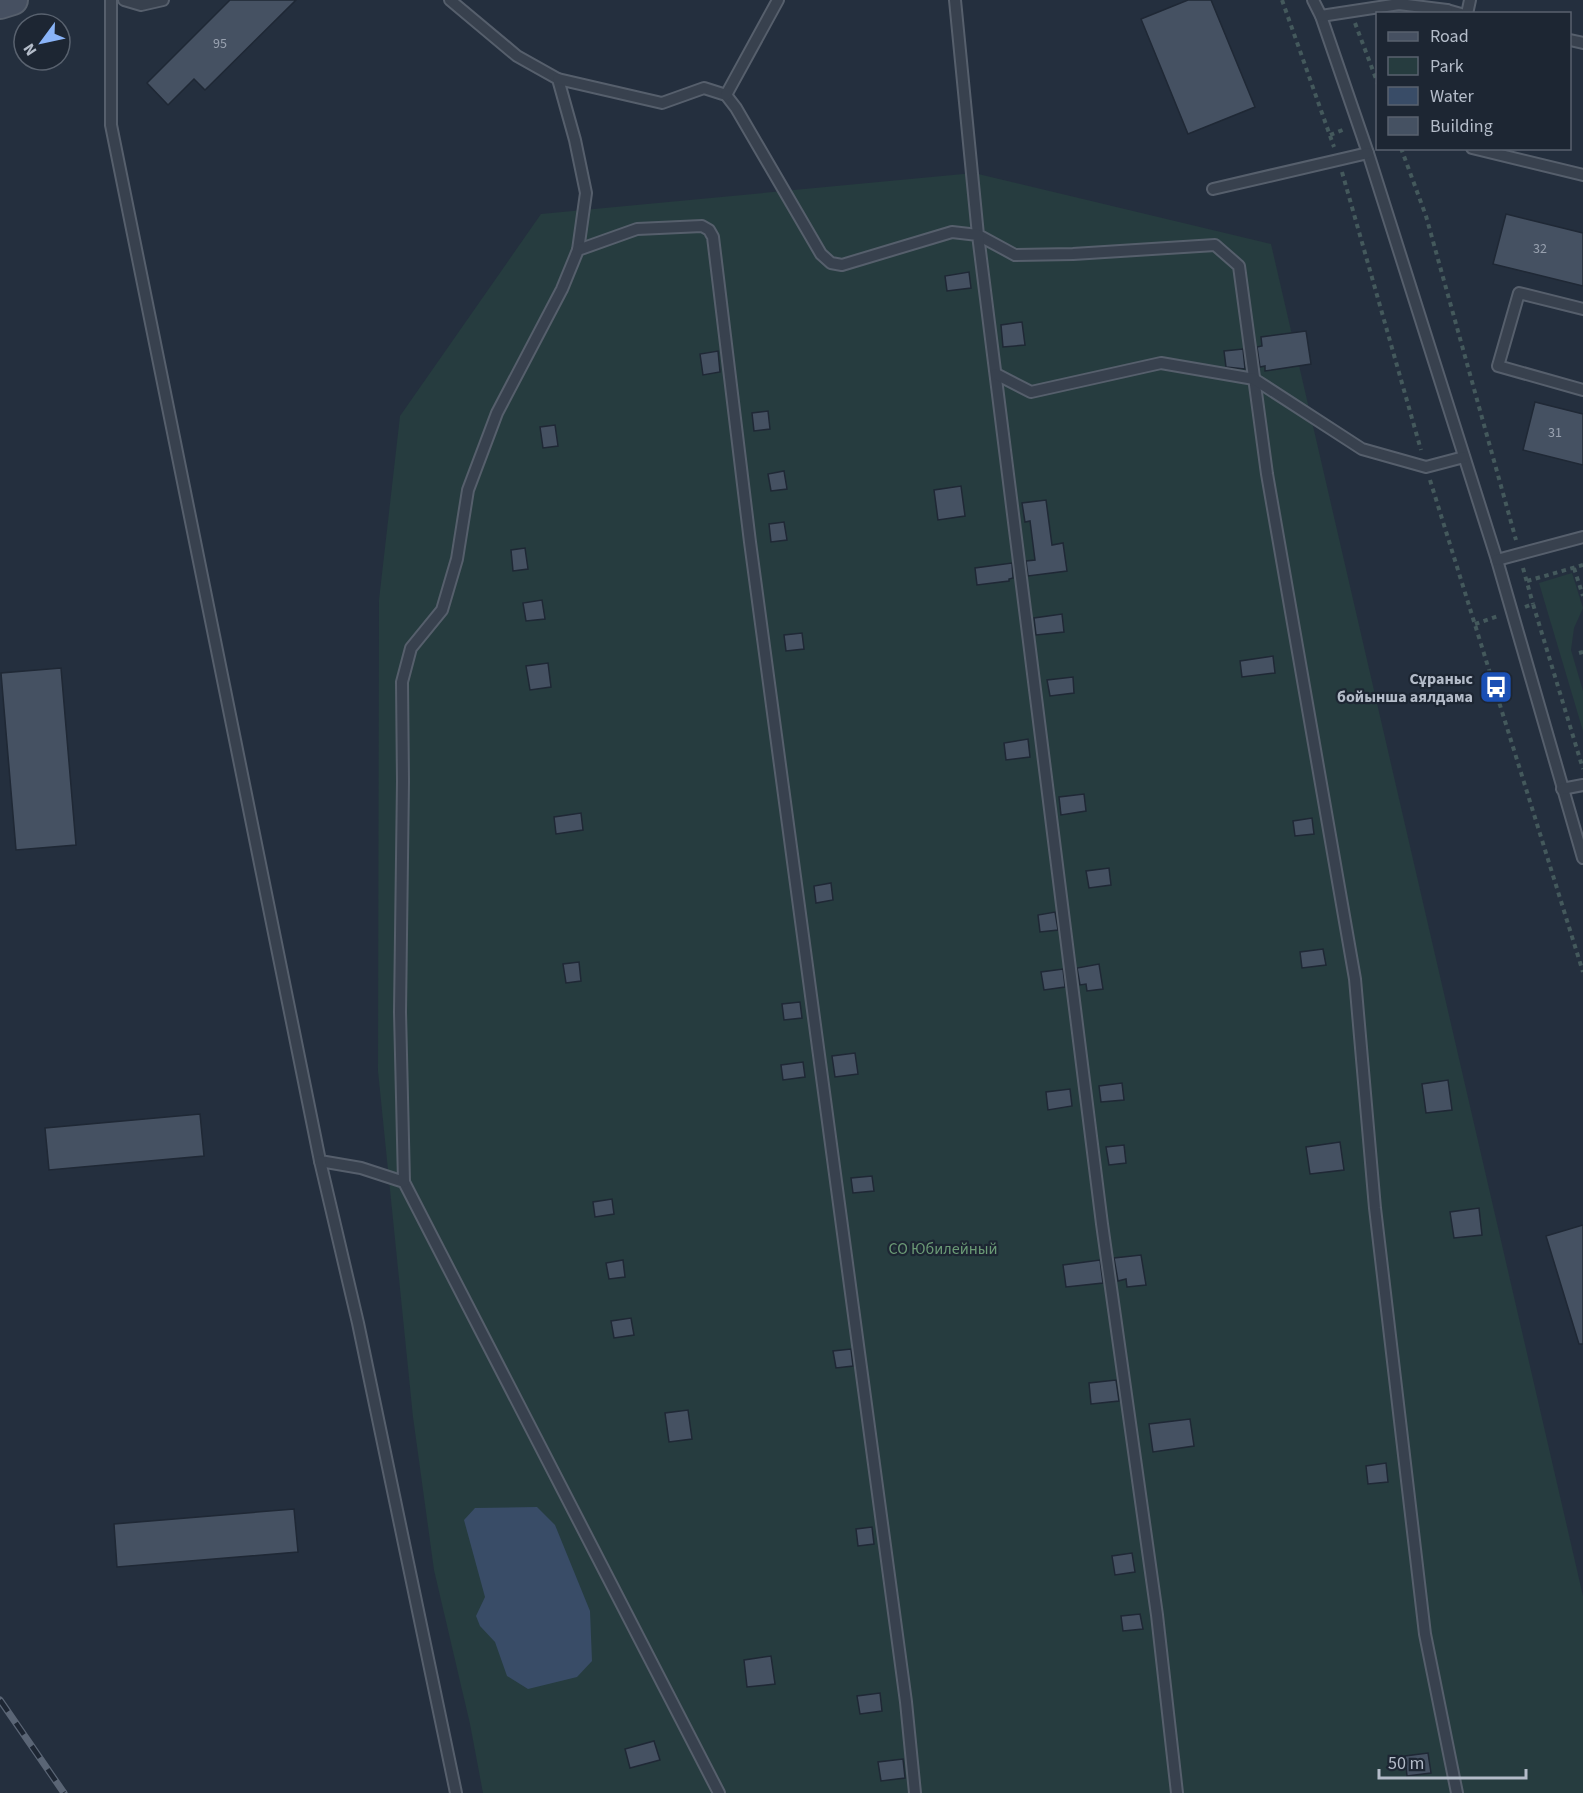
<svg xmlns="http://www.w3.org/2000/svg" width="1583" height="1793" font-family="'Source Sans 3',sans-serif">
<rect width="100%" height="100%" fill="#242f3e"/>
<g fill="#263c3f">
<path d="M 974,173 L 1271,244 L 1583,1596 L 1583,1793 L 483,1793 L 470,1724 L 434,1570 L 413,1417 L 378,1071 L 379,600 L 400,416 L 541,214 Z"/>
<path d="M 1572,573 L 1583,608 L 1574,628 L 1571,650 L 1583,691 L 1583,731 L 1539,583 Z"/>
</g>
<path fill="#394c67" d="M 537,1507 L 555,1525 L 590,1611 L 592,1661 L 577,1677 L 528,1689 L 507,1676 L 495,1642 L 480,1626 L 476,1616 L 485,1597 L 464,1520 L 475,1508 Z"/>
<g fill="#455162" stroke="#1f2835" stroke-width="1.5">
<path d="M 230,0 L 296,0 L 205,90 L 194,79 L 168,105 L 147,83 Z"/>
<path d="M 1188,0 L 1211,0 L 1255,107 L 1188,134 L 1141,19 Z"/>
<path d="M 1506,214 L 1583,233 L 1583,286 L 1493,264 Z"/>
<path d="M 969,272 L 971,288 L 947,291 L 945,276 Z"/>
<path d="M 1022,322 L 1025,345 L 1003,347 L 1001,325 Z"/>
<path d="M 1306,331 L 1311,364 L 1265,371 L 1265,366 L 1260,367 L 1257,347 L 1262,346 L 1261,337 Z"/>
<path d="M 1243,349 L 1245,369 L 1226,367 L 1224,351 Z"/>
<path d="M 718,351 L 720,372 L 703,375 L 700,354 Z"/>
<path d="M 1535,402 L 1583,414 L 1583,465 L 1523,450 Z"/>
<path d="M 768,411 L 770,429 L 754,431 L 752,413 Z"/>
<path d="M 555,425 L 558,446 L 543,448 L 540,427 Z"/>
<path d="M 784,471 L 787,489 L 771,491 L 768,474 Z"/>
<path d="M 961,486 L 965,516 L 938,520 L 934,490 Z"/>
<path d="M 1046,500 L 1052,545 L 1063,543 L 1067,571 L 1028,576 L 1026,561 L 1035,560 L 1030,521 L 1025,522 L 1022,503 Z"/>
<path d="M 784,522 L 787,540 L 771,542 L 769,524 Z"/>
<path d="M 525,548 L 528,569 L 513,571 L 511,550 Z"/>
<path d="M 1012,563 L 1013,578 L 1009,579 L 1009,581 L 977,585 L 975,568 Z"/>
<path d="M 542,600 L 545,619 L 526,621 L 523,603 Z"/>
<path d="M 1062,614 L 1064,632 L 1036,635 L 1034,618 Z"/>
<path d="M 802,633 L 804,649 L 786,651 L 784,635 Z"/>
<path d="M 1273,656 L 1275,673 L 1242,677 L 1240,661 Z"/>
<path d="M 548,663 L 551,687 L 530,690 L 526,666 Z"/>
<path d="M 61,668 L 76,845 L 16,850 L 1,673 Z"/>
<path d="M 1073,677 L 1074,693 L 1050,696 L 1047,680 Z"/>
<path d="M 1028,739 L 1030,757 L 1006,760 L 1004,743 Z"/>
<path d="M 1084,794 L 1086,811 L 1061,815 L 1059,797 Z"/>
<path d="M 581,813 L 583,830 L 556,834 L 554,817 Z"/>
<path d="M 1312,818 L 1314,834 L 1295,836 L 1293,821 Z"/>
<path d="M 1109,868 L 1111,885 L 1089,888 L 1086,871 Z"/>
<path d="M 831,883 L 833,900 L 816,903 L 814,886 Z"/>
<path d="M 1055,912 L 1058,930 L 1040,932 L 1038,915 Z"/>
<path d="M 1323,949 L 1326,965 L 1302,968 L 1300,952 Z"/>
<path d="M 579,962 L 581,981 L 566,983 L 563,964 Z"/>
<path d="M 1099,964 L 1103,989 L 1087,991 L 1086,984 L 1080,985 L 1077,968 Z"/>
<path d="M 1063,969 L 1065,987 L 1044,990 L 1041,972 Z"/>
<path d="M 800,1002 L 802,1018 L 784,1020 L 782,1004 Z"/>
<path d="M 855,1053 L 858,1074 L 835,1077 L 832,1056 Z"/>
<path d="M 803,1062 L 805,1077 L 783,1080 L 781,1065 Z"/>
<path d="M 1448,1080 L 1452,1110 L 1426,1113 L 1422,1084 Z"/>
<path d="M 1122,1083 L 1124,1100 L 1101,1102 L 1099,1086 Z"/>
<path d="M 1070,1089 L 1072,1106 L 1048,1110 L 1046,1092 Z"/>
<path d="M 200,1114 L 204,1156 L 49,1170 L 45,1128 Z"/>
<path d="M 1340,1142 L 1344,1170 L 1310,1174 L 1306,1147 Z"/>
<path d="M 1124,1145 L 1126,1163 L 1109,1165 L 1106,1147 Z"/>
<path d="M 872,1176 L 874,1191 L 853,1193 L 851,1178 Z"/>
<path d="M 612,1199 L 614,1214 L 595,1217 L 593,1202 Z"/>
<path d="M 1479,1208 L 1482,1235 L 1454,1238 L 1450,1212 Z"/>
<path d="M 1583,1225 L 1583,1344 L 1579,1344 L 1546,1236 Z"/>
<path d="M 1141,1255 L 1146,1285 L 1127,1287 L 1126,1279 L 1118,1281 L 1114,1258 Z"/>
<path d="M 623,1260 L 625,1277 L 609,1279 L 606,1263 Z"/>
<path d="M 1100,1260 L 1103,1283 L 1066,1287 L 1063,1265 Z"/>
<path d="M 631,1318 L 634,1335 L 614,1338 L 611,1321 Z"/>
<path d="M 851,1349 L 853,1366 L 836,1368 L 833,1351 Z"/>
<path d="M 1116,1380 L 1119,1401 L 1091,1404 L 1089,1383 Z"/>
<path d="M 688,1410 L 692,1439 L 669,1442 L 665,1413 Z"/>
<path d="M 1190,1419 L 1194,1446 L 1153,1452 L 1149,1424 Z"/>
<path d="M 1386,1463 L 1388,1482 L 1368,1484 L 1366,1466 Z"/>
<path d="M 294,1509 L 298,1552 L 117,1567 L 114,1524 Z"/>
<path d="M 872,1527 L 874,1544 L 858,1546 L 856,1529 Z"/>
<path d="M 1132,1553 L 1135,1572 L 1115,1575 L 1112,1556 Z"/>
<path d="M 1140,1614 L 1143,1629 L 1123,1631 L 1121,1616 Z"/>
<path d="M 771,1656 L 775,1684 L 747,1687 L 744,1660 Z"/>
<path d="M 880,1693 L 882,1711 L 860,1714 L 857,1696 Z"/>
<path d="M 654,1741 L 660,1760 L 630,1768 L 625,1749 Z"/>
<path d="M 1428,1753 L 1431,1773 L 1407,1776 L 1405,1756 Z"/>
<path d="M 903,1759 L 905,1778 L 881,1781 L 878,1762 Z"/>
</g>
<g fill="none" stroke-linecap="round" stroke-linejoin="round">
<g stroke="#565f6c" stroke-width="14">
<g id="lane">
<path d="M 111,0 L 111,125 L 320,1161 L 361,1168 L 404,1182 L 719,1793"/>
<path d="M 124,0 L 141,5 L 163,0"/>
<path d="M 450,0 L 517,56 L 558,79 L 575,140 L 586,193 L 578,250"/>
<path d="M 955,0 L 978,235 L 1015,255 L 1073,254 L 1215,245 L 1239,266 L 1267,474 L 1355,979 L 1375,1208 L 1425,1634 L 1457,1793"/>
<path d="M 1313,0 L 1321,16 L 1368,153 L 1497,560 L 1583,858"/>
<path d="M 1447,14 L 1447,10 L 1461,14"/>
<path d="M 1467,14 L 1470,0"/>
<path d="M 1321,16 L 1399,4 L 1447,10"/>
<path d="M 1570,40 L 1583,43"/>
<path d="M 558,79 L 662,103 L 704,88 L 726,95 L 736,108 L 821,254 L 831,263 L 842,265 L 952,232 L 978,235 L 1102,1224 L 1157,1615 L 1177,1793"/>
<path d="M 726,95 L 778,0"/>
<path d="M 1472,148 L 1583,175"/>
<path d="M 1213,189 L 1368,153"/>
<path d="M 1583,309 L 1519,293 L 1498,366 L 1583,390"/>
<path d="M 996,374 L 1031,392 L 1161,363 L 1254,379 L 1362,449 L 1426,467 L 1464,457"/>
<path d="M 1497,560 L 1583,537"/>
<path d="M 1562,789 L 1583,785"/>
<path d="M 320,1161 L 358,1323 L 456,1793"/>
<path d="M 404,1182 L 400,1012 L 403,781 L 402,682 L 411,648 L 442,610 L 457,559 L 468,490 L 497,413 L 562,289 L 578,250 L 637,229 L 702,226 L 709,230 L 713,237 L 750,542 L 906,1702 L 915,1793"/>
</g>
</g>
<g stroke="#565f6c" stroke-width="32">
<path id="secondary" d="M 0,4 L 13,0"/>
</g>
<g stroke="#44595c" stroke-width="4" stroke-dasharray="4.5 4.5" stroke-linecap="butt">
<path d="M 1282,0 L 1334,147"/>
<path d="M 1355,23 L 1378,84"/>
<path d="M 1330,135 L 1345,129"/>
<path d="M 1401,148 L 1426,216 L 1516,540"/>
<path d="M 1342,172 L 1421,450"/>
<path d="M 1430,480 L 1583,972"/>
<path d="M 1523,568 L 1533,604"/>
<path d="M 1574,568 L 1583,596"/>
<path d="M 1527,581 L 1583,565"/>
<path d="M 1525,607 L 1533,604 L 1583,769"/>
<path d="M 1475,624 L 1498,616"/>
<path d="M 1579,653 L 1583,652"/>
</g>
<use href="#lane" stroke="#38414e" stroke-width="10"/>
<use href="#secondary" stroke="#465061" stroke-width="28"/>
<g stroke="#5a6575" stroke-width="7">
<path id="rail" d="M 0,1700 L 64,1793"/>
</g>
<use href="#rail" stroke="#1d2633" stroke-width="4.5" stroke-dasharray="14" stroke-linecap="butt"/>
</g>
<defs>
<g id="bus-square" transform="scale(1.725)"><rect x="-9" y="-9" width="18" height="18" rx="4" fill="#1a4fb4" stroke="#1d2633"/><path d="M-5-6H5V4H4V6H2V4H-2V6H-4V4H-5ZM-3.5-4V0h7V-4ZM-3.5 1.2v1.5H-2V1.2ZM2 1.2v1.5H3.5V1.2Z" fill="#fff"/></g>
</defs>
<g fill-rule="evenodd">
<use href="#bus-square" x="1496" y="687"/>
</g>
<g text-anchor="middle" stroke-width="4.5" stroke-linejoin="round" paint-order="stroke">
<g font-size="14" fill="#98a1af">
<text x="220" y="48">95</text>
<text x="1540" y="253">32</text>
<text x="1555" y="437">31</text>
</g>
<g font-size="16" font-weight="bold" fill="#b4bcc9" stroke="#1d2633" text-anchor="end">
<text x="1473" y="684">Сұраныс<tspan x="1473" dy="18">бойынша аялдама</tspan></text>
</g>
<g font-size="16" fill="#6b9a76" stroke="#1d2633">
<text x="943" y="1254">СО Юбилейный</text>
</g>
</g>
<rect x="1376" y="12" width="195" height="138" fill="#1d2633" stroke="#59626f" stroke-width="1.5"/>
<rect x="1388" y="32" width="30" height="9" fill="#465061" stroke="#59626f" stroke-width="1.5"/>
<text x="1430" y="42" font-size="18" fill="#b4bcc9">Road</text>
<rect x="1388" y="57" width="30" height="18" fill="#263c3f" stroke="#59626f" stroke-width="1.5"/>
<text x="1430" y="72" font-size="18" fill="#b4bcc9">Park</text>
<rect x="1388" y="87" width="30" height="18" fill="#394c67" stroke="#59626f" stroke-width="1.5"/>
<text x="1430" y="102" font-size="18" fill="#b4bcc9">Water</text>
<rect x="1388" y="117" width="30" height="18" fill="#455162" stroke="#59626f" stroke-width="1.5"/>
<text x="1430" y="132" font-size="18" fill="#b4bcc9">Building</text>
<g transform="translate(42 42) rotate(237)"><circle r="28" fill="#1d2633" stroke="#59626f" stroke-width="1.5"/>
<path d="M0-4.5L10 22L0 15L-10 22Z" fill="#8ab4f8"/>
<text y="-9" font-size="16" font-weight="bold" text-anchor="middle" fill="#b4bcc9">N</text>
</g>
<path d="M1379 1769v9h147v-9" fill="none" stroke="#b4bcc9" stroke-width="3"/>
<text x="1388" y="1769" font-size="18" fill="#b4bcc9" stroke="#1d2633" stroke-width="4.5" paint-order="stroke">50 m</text>
</svg>
